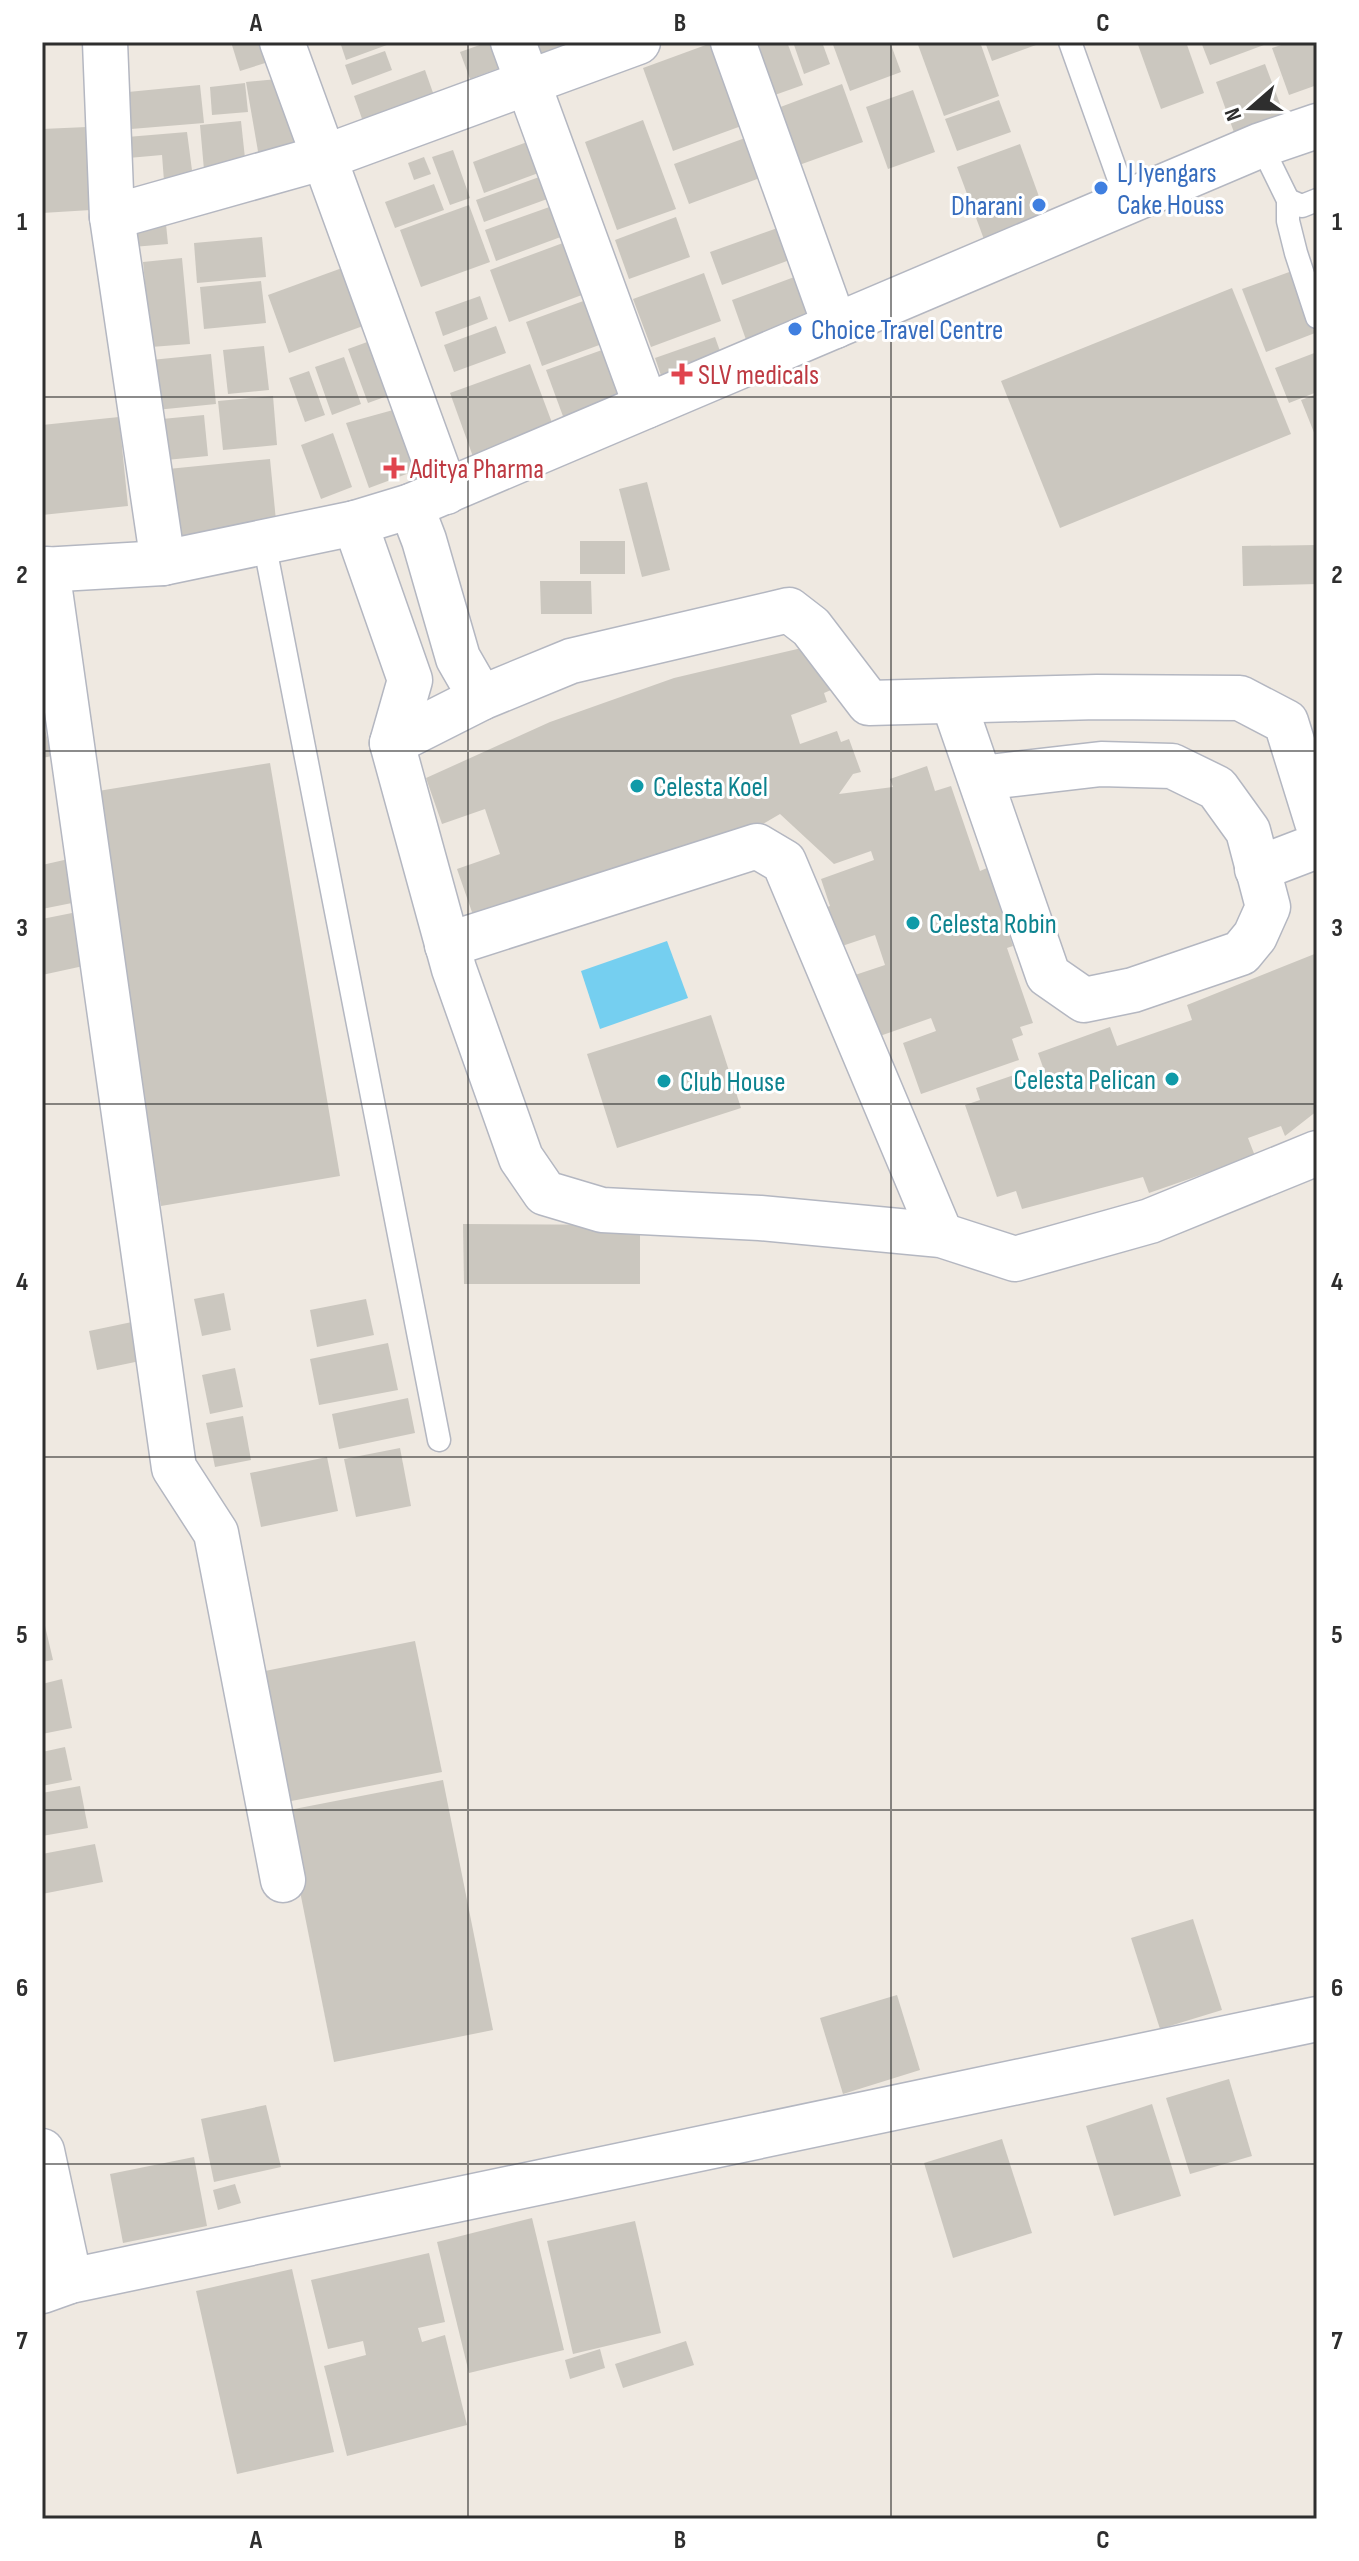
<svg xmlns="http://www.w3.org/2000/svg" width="1359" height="2561" font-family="'Sofia Sans Condensed',sans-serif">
<rect width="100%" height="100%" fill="#efe9e1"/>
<path fill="#75cff0" d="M 667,941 L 688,998 L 600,1029 L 581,971 Z"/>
<g fill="#cbc7bf">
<path d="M 231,42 L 276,42 L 281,58 L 240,71 Z"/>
<path d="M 340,42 L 395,42 L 346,60 Z"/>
<path d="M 488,42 L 496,42 L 505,66 L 470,79 L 460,52 Z"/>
<path d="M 537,42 L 569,42 L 574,57 L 546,67 Z"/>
<path d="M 714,42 L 755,121 L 673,151 L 643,68 Z"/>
<path d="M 752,42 L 787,42 L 803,85 L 772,96 Z"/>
<path d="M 793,42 L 822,42 L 830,64 L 804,74 Z"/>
<path d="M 832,42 L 890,42 L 901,72 L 850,91 Z"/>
<path d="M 917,42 L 980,42 L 999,96 L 944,116 Z"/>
<path d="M 985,42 L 1035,42 L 1036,45 L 992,61 Z"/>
<path d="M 1137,42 L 1186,42 L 1204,93 L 1161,109 Z"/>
<path d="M 1201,42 L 1272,42 L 1210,65 Z"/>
<path d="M 1290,42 L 1317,42 L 1317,85 L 1289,95 L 1272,48 Z"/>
<path d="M 385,51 L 392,70 L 352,85 L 345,65 Z"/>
<path d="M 1265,64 L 1286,120 L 1236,138 L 1216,82 Z"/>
<path d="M 425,70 L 438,107 L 367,133 L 354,96 Z"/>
<path d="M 288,78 L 310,148 L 260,163 L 246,82 Z"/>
<path d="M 245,83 L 248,112 L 212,115 L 210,87 Z"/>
<path d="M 842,84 L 863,142 L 788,169 L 767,112 Z"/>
<path d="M 200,85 L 204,123 L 131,129 L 128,92 Z"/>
<path d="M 913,90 L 935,152 L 888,169 L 866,107 Z"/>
<path d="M 999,100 L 1011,132 L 957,151 L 945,119 Z"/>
<path d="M 643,120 L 676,209 L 617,230 L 585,142 Z"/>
<path d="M 241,121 L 247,177 L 205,181 L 200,125 Z"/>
<path d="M 87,127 L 91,210 L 42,213 L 42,129 Z"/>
<path d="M 187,132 L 193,178 L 164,181 L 162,155 L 117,159 L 115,138 Z"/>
<path d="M 745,138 L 760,178 L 689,204 L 674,164 Z"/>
<path d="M 530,141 L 541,172 L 484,193 L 473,162 Z"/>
<path d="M 1020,144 L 1050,227 L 988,250 L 957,167 Z"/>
<path d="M 453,150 L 470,198 L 450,205 L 432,157 Z"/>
<path d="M 424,157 L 431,174 L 414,180 L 408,163 Z"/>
<path d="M 542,176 L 550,198 L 484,222 L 476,200 Z"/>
<path d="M 434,184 L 444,210 L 395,228 L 385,202 Z"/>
<path d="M 469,205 L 490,262 L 421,287 L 400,230 Z"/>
<path d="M 555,205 L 566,235 L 496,261 L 485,230 Z"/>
<path d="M 676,217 L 690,257 L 629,279 L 615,240 Z"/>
<path d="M 166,224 L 168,244 L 133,247 L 131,228 Z"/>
<path d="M 783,226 L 795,258 L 722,285 L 710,252 Z"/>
<path d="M 262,237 L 266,277 L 197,283 L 194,243 Z"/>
<path d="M 571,240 L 590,292 L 509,322 L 490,270 Z"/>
<path d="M 182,258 L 190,344 L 151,347 L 143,262 Z"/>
<path d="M 353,264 L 374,322 L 289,353 L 268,295 Z"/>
<path d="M 1292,271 L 1315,333 L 1266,352 L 1242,289 Z"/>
<path d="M 704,273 L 721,321 L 651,347 L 633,299 Z"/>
<path d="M 797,276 L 816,327 L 750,351 L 732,300 Z"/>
<path d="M 261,281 L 266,323 L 204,329 L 200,287 Z"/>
<path d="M 1232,288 L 1291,434 L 1060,528 L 1001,381 Z"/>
<path d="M 480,296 L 488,319 L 443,336 L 435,312 Z"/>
<path d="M 597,296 L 613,340 L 542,366 L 526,322 Z"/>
<path d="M 496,326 L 506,353 L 454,372 L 444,345 Z"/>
<path d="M 381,337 L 401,391 L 368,403 L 348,349 Z"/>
<path d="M 715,337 L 726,368 L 666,390 L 655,358 Z"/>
<path d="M 616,345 L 634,393 L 564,419 L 546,370 Z"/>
<path d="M 264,346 L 269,390 L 228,394 L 223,350 Z"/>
<path d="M 1317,352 L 1317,392 L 1289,403 L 1275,368 Z"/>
<path d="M 211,354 L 216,404 L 156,410 L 151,360 Z"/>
<path d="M 344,357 L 361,404 L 332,415 L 315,367 Z"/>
<path d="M 530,364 L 557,436 L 476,465 L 450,393 Z"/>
<path d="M 309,371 L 325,415 L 305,422 L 289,378 Z"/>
<path d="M 1317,394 L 1317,440 L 1301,400 Z"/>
<path d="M 273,396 L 277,445 L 223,450 L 218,401 Z"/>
<path d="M 404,407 L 428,466 L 369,488 L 346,423 Z"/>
<path d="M 204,415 L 208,456 L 166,460 L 162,419 Z"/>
<path d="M 119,417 L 128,506 L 42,515 L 42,425 Z"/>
<path d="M 333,433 L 352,487 L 321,499 L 301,445 Z"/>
<path d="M 270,459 L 277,531 L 175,540 L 168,469 Z"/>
<path d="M 647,482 L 670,570 L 642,577 L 619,489 Z"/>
<rect x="580" y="541" width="45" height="33"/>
<path d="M 1317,545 L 1317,584 L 1243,586 L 1242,546 Z"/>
<path d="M 540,581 L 591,581 L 592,614 L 541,614 Z"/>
<path d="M 806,647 L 819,654 L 831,690 L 824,693 L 827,702 L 791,715 L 800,744 L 837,731 L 841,742 L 849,739 L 861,772 L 853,774 L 839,794 L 893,787 L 890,779 L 927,766 L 935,791 L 951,786 L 980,871 L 987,868 L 1013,946 L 1007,948 L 1033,1023 L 1020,1027 L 1023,1035 L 1012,1039 L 1019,1060 L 921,1094 L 903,1043 L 936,1031 L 931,1018 L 877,1037 L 840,980 L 885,965 L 875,935 L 830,950 L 817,911 L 830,906 L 821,879 L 874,860 L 871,851 L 834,864 L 780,814 L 734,841 L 474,918 L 457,869 L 500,854 L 485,809 L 442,824 L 426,778 L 550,722 L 674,678 Z"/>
<path d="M 42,719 L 52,756 L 42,758 Z"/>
<path d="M 270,763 L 340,1176 L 161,1206 L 92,792 Z"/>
<path d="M 73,858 L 82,901 L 42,909 L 42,865 Z"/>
<path d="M 77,912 L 88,965 L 42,975 L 42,919 Z"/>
<path d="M 1317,953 L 1317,1111 L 1285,1136 L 1281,1126 L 1248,1138 L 1255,1156 L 1149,1193 L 1143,1177 L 1022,1209 L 1016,1191 L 997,1197 L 965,1105 L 980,1100 L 976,1088 L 1014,1075 L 1017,1083 L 1045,1073 L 1038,1053 L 1110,1027 L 1117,1046 L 1192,1020 L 1187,1005 Z"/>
<path d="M 711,1015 L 741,1108 L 617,1148 L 587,1054 Z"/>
<path d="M 463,1224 L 640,1225 L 640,1284 L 464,1284 Z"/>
<path d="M 224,1293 L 231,1330 L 202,1336 L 194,1299 Z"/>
<path d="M 366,1299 L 374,1335 L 317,1347 L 310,1310 Z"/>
<path d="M 132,1322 L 140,1361 L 97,1370 L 89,1331 Z"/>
<path d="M 388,1343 L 398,1390 L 319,1405 L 310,1359 Z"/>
<path d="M 235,1368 L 243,1407 L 210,1414 L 202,1375 Z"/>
<path d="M 408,1398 L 415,1433 L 339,1449 L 332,1414 Z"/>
<path d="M 243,1416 L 251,1460 L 215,1467 L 206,1423 Z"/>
<path d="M 400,1448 L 411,1506 L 356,1517 L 344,1459 Z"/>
<path d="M 327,1457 L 338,1511 L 261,1527 L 250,1473 Z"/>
<path d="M 42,1613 L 53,1660 L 42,1662 Z"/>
<path d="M 415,1641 L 442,1772 L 281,1803 L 255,1673 Z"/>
<path d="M 62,1679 L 72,1728 L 42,1734 L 42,1684 Z"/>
<path d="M 65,1747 L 72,1780 L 42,1786 L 42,1752 Z"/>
<path d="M 443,1780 L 493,2030 L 334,2062 L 284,1811 Z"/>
<path d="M 80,1786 L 88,1828 L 42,1836 L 42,1793 Z"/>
<path d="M 95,1844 L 103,1882 L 42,1894 L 42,1854 Z"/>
<path d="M 1193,1919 L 1222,2010 L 1160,2029 L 1131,1938 Z"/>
<path d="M 897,1995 L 920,2070 L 843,2094 L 820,2018 Z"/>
<path d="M 1229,2079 L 1252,2156 L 1190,2174 L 1166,2098 Z"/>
<path d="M 1152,2104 L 1181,2196 L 1114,2216 L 1086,2126 Z"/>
<path d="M 266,2105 L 281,2167 L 214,2182 L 201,2119 Z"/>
<path d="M 1002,2139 L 1032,2233 L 953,2258 L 924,2163 Z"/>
<path d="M 194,2157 L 207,2226 L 123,2243 L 110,2174 Z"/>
<path d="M 235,2184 L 241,2203 L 218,2210 L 213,2190 Z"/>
<path d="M 532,2218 L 564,2350 L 469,2373 L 437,2242 Z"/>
<path d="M 635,2221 L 661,2333 L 573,2354 L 547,2241 Z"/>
<path d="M 429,2253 L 445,2322 L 418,2328 L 422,2342 L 445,2335 L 467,2425 L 347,2456 L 324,2366 L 366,2355 L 363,2341 L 328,2349 L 311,2280 Z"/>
<path d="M 292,2269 L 334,2452 L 237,2474 L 196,2291 Z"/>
<path d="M 686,2341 L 694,2365 L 623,2388 L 615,2364 Z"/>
<path d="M 600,2349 L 605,2368 L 570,2379 L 565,2360 Z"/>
</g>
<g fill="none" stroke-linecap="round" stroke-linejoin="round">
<g stroke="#b4b7c1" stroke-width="25">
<g id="lane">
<path d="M 1070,42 L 1127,202"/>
<path d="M 1261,145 L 1288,200 L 1288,221 L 1296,253 L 1317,317"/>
<path d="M 1288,200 L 1302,206 L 1317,200"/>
<path d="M 264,542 L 439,1440"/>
</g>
</g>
<g stroke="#b4b7c1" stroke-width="47">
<g id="street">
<path d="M 105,42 L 112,217 L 163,563"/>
<path d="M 282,42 L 446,492"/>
<path d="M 513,42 L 646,406"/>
<path d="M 733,42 L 835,326"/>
<path d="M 112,217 L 325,157 L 638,42"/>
<path d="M 411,506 L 424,540 L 458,658 L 481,698 L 571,661 L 789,610 L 811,627 L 869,703 L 1097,697 L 1240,698 L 1286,722 L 1317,822"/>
<path d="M 355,523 L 410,680 L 392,743 L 454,969 L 521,1158 L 545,1193 L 602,1210 L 760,1218 L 941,1235 L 1015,1259 L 1150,1221 L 1317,1153"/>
<path d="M 47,569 L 174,1468 L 216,1533 L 283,1880"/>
<path d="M 953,701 L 1048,975 L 1084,1000 L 1133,990 L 1241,953 L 1255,936 L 1268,907 L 1248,831 L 1217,788 L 1172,766 L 1101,764 L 981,778"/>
<path d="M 392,743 L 481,698"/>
<path d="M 1257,869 L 1317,846"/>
<path d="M 447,945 L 757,846 L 784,862 L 941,1235"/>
<path d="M 42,2151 L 70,2281"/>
<path d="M 42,2291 L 70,2281 L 1317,2019"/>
</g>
</g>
<g stroke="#b4b7c1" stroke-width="47">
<path id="secondary" d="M 42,570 L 163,563 L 355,523 L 411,506 L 1261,145 L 1317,126"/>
</g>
<use href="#lane" stroke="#fff" stroke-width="22"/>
<use href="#street" stroke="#fff" stroke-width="44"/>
<use href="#secondary" stroke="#fff" stroke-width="44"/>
</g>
<path fill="none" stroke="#2e2e2e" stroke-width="2" stroke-opacity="0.55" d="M 468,42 L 468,2519M 891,42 L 891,2519M 42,397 L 1317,397M 42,751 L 1317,751M 42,1104 L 1317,1104M 42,1457 L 1317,1457M 42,1810 L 1317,1810M 42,2164 L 1317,2164"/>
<g fill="#3f7fe0" stroke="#fff" stroke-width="3">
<circle cx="1101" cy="188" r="8"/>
<circle cx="1039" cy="205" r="8"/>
<circle cx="795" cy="329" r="8"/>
</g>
<g fill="#e0444e" stroke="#fff" stroke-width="3">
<path d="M678 362h8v8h8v8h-8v8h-8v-8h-8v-8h8z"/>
<path d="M390 456h8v8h8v8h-8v8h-8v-8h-8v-8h8z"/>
</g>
<g fill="#0f9aa8" stroke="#fff" stroke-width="3">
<circle cx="637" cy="786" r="8"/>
<circle cx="913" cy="923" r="8"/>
<circle cx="1172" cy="1079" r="8"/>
<circle cx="664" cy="1081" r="8"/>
</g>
<g text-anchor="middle" stroke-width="6" stroke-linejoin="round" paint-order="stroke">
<g font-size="28" fill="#366cbe" stroke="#fff" text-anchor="start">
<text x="1117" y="182">LJ Iyengars<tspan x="1117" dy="32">Cake Houss</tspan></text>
<text x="1023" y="215" text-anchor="end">Dharani</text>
<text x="811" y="339">Choice Travel Centre</text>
</g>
<g font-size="28" fill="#be3a42" stroke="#fff" text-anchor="start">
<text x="698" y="384">SLV medicals</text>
<text x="410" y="478">Aditya Pharma</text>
</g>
<g font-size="28" fill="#0d838f" stroke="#fff" text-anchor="start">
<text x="653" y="796">Celesta Koel</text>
<text x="929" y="933">Celesta Robin</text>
<text x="1156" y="1089" text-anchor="end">Celesta Pelican</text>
<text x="680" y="1091">Club House</text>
</g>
</g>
<rect width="1359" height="2561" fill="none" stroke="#ffffff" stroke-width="88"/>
<g transform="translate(1251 108) rotate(250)" stroke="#ffffff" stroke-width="6" paint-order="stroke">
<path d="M0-6L14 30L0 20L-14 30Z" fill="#2e2e2e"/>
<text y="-12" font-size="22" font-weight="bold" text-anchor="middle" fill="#2e2e2e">N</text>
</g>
<rect x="44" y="44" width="1271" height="2473" fill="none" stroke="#2e2e2e" stroke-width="3"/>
<g font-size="26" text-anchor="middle" font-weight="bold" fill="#2e2e2e">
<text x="256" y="31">A</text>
<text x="680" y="31">B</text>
<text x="1103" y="31">C</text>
<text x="22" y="230">1</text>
<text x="1337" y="230">1</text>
<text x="22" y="583">2</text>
<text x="1337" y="583">2</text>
<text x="22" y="936">3</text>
<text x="1337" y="936">3</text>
<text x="22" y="1290">4</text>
<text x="1337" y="1290">4</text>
<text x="22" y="1643">5</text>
<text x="1337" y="1643">5</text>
<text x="22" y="1996">6</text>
<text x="1337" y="1996">6</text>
<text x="22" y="2349">7</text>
<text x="1337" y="2349">7</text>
<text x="256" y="2548">A</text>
<text x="680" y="2548">B</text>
<text x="1103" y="2548">C</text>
</g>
</svg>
